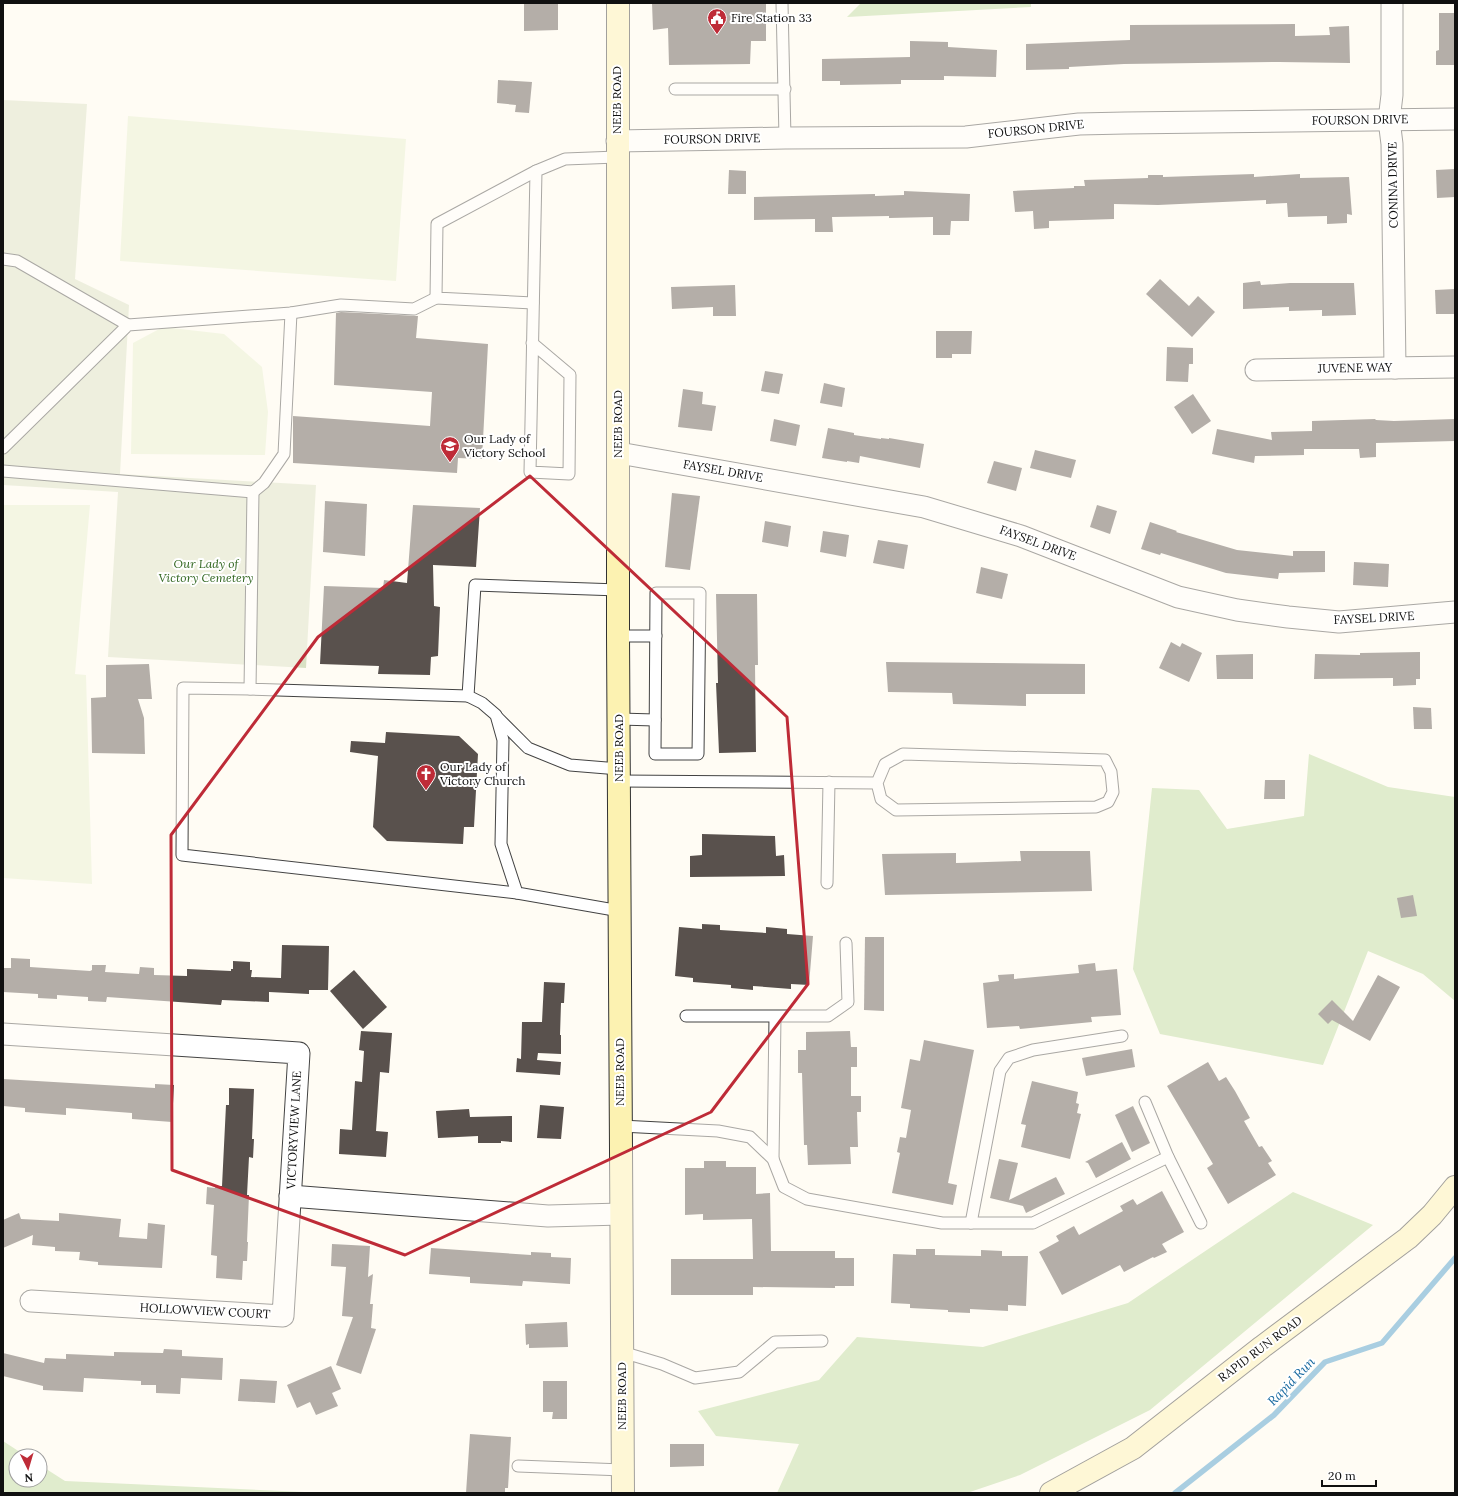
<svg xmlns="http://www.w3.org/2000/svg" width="1458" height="1496" font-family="Lora,serif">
<rect width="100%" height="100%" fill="#fffcf4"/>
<g fill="#bad99d">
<path d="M 861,3 L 1031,3 L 1031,7 L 847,17 Z"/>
<path d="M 1309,754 L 1388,787 L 1455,797 L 1455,1001 L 1423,974 L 1368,951 L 1323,1065 L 1160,1034 L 1133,969 L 1152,788 L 1199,790 L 1227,829 L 1304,816 Z"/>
<path d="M 1293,1192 L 1373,1225 L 1150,1410 L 1020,1475 L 967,1493 L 777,1493 L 799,1444 L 716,1436 L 698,1411 L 819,1380 L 857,1337 L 983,1347 L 1128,1303 Z"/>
<path d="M 3,1441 L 26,1456 L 16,1456 L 16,1480 L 40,1480 L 40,1465 L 65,1481 L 327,1493 L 3,1493 Z"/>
</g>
<path fill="#d9e1c4" d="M 3,100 L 87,104 L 75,279 L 129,305 L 120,474 L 316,485 L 306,668 L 108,657 L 118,492 L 3,485 Z"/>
<g fill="#e6f0cf">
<path d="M 128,116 L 406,139 L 396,281 L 120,261 Z"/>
<path d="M 163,327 L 224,334 L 262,367 L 268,412 L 265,455 L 131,454 L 133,343 Z"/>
<path d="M 3,505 L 90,505 L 75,674 L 86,675 L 92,884 L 3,878 Z"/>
</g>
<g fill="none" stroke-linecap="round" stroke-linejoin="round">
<path stroke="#4298ca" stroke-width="5.5" d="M 1175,1493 L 1274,1415 L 1325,1362 L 1382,1343 L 1455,1258"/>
</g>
<g fill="#59514d">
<path d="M 524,3 L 558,3 L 558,30 L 524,31 Z"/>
<path d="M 652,3 L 766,3 L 766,41 L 751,41 L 750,64 L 669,65 L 668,28 L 653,30 Z"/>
<path d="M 1439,13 L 1455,13 L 1455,65 L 1436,65 L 1436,51 L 1439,50 Z"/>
<path d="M 1295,24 L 1295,36 L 1330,35 L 1329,27 L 1349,26 L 1350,63 L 1279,62 L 1124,64 L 1069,67 L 1069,69 L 1026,70 L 1026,44 L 1130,40 L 1130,25 Z"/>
<path d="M 910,41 L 948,42 L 948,47 L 997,50 L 996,77 L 944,76 L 944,80 L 901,80 L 901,84 L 840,85 L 840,81 L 822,81 L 822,59 L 910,57 Z"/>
<path d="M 498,80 L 532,82 L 529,113 L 515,112 L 516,105 L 497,103 Z"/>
<path d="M 1455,169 L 1455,197 L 1437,198 L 1436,170 Z"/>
<path d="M 729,170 L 746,171 L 746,194 L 728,194 Z"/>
<path d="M 1254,174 L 1254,177 L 1300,174 L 1300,178 L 1349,177 L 1352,215 L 1347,214 L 1347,223 L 1327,224 L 1327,216 L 1288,217 L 1287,203 L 1266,204 L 1266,200 L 1158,205 L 1114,204 L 1114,219 L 1049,221 L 1049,228 L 1034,229 L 1033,211 L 1015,212 L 1013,191 L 1074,188 L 1074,186 L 1085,186 L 1084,180 L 1148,178 L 1148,175 L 1163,175 L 1163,177 Z"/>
<path d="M 904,191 L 970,194 L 969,221 L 951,221 L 950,235 L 933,235 L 933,217 L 889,218 L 889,216 L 832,217 L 833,232 L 815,232 L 815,219 L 754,220 L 754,197 L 875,194 L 875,196 L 904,195 Z"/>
<path d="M 1160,279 L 1189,306 L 1198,296 L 1215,312 L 1192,337 L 1146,294 Z"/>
<path d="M 1260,281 L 1261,285 L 1290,283 L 1354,283 L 1356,315 L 1322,316 L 1322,310 L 1289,311 L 1289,307 L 1243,309 L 1243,283 Z"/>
<path d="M 735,285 L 736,316 L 713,316 L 713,307 L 672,309 L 671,287 Z"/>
<path d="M 1455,289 L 1455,314 L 1436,314 L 1435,290 Z"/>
<path d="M 341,312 L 418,316 L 416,338 L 488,344 L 482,459 L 458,458 L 457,473 L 293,463 L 293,416 L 430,426 L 432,392 L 334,385 L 336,313 Z"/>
<path d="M 936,331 L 972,331 L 971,354 L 952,354 L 952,358 L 936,358 Z"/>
<path d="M 1167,347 L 1193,348 L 1193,364 L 1189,364 L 1188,382 L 1166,381 Z"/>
<path d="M 765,371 L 783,374 L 779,394 L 761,391 Z"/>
<path d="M 824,383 L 845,388 L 842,407 L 820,403 Z"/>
<path d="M 683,389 L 703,392 L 702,404 L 716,406 L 712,431 L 678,427 Z"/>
<path d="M 1193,394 L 1211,421 L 1192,434 L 1174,407 Z"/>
<path d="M 774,419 L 800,425 L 796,446 L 770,441 Z"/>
<path d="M 1375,419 L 1376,420 L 1394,421 L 1455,419 L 1455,441 L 1376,443 L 1376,457 L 1360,458 L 1359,449 L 1304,449 L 1304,455 L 1255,456 L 1254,463 L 1212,454 L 1217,429 L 1272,440 L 1271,432 L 1312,431 L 1312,421 Z"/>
<path d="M 828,428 L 854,433 L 854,435 L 881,439 L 881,438 L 889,439 L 889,438 L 924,444 L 920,468 L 860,456 L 859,463 L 847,461 L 847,462 L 822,458 Z"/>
<path d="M 1035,450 L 1076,460 L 1071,478 L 1030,468 Z"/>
<path d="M 994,461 L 1022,468 L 1016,491 L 987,483 Z"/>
<path d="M 672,493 L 700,496 L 690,570 L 665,567 Z"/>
<path d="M 325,501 L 367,504 L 365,556 L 323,552 Z"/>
<path d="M 413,505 L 480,508 L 476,567 L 433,565 L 434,606 L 440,607 L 438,656 L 431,657 L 430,675 L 378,674 L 379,666 L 320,664 L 324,586 L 383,588 L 384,580 L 407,583 Z"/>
<path d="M 1097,505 L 1117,511 L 1110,534 L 1090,527 Z"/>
<path d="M 765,521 L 791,526 L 788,547 L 762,542 Z"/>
<path d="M 1150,522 L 1177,531 L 1176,532 L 1237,550 L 1293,556 L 1293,551 L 1325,551 L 1325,572 L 1279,573 L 1278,579 L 1226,573 L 1161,553 L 1160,555 L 1141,549 Z"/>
<path d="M 823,531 L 849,535 L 846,557 L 820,552 Z"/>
<path d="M 878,540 L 908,545 L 904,569 L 873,563 Z"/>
<path d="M 1354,562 L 1389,564 L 1388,587 L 1353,585 Z"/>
<path d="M 981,567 L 1008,574 L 1002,599 L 976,593 Z"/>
<path d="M 716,594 L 757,594 L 758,665 L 755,665 L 756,752 L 719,753 L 716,683 L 718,683 Z"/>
<path d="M 1171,642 L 1180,647 L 1182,643 L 1202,653 L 1189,682 L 1159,668 Z"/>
<path d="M 1420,652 L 1420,679 L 1416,679 L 1416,685 L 1393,686 L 1393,678 L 1314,679 L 1315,654 L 1360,655 L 1360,653 Z"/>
<path d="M 1253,654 L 1253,679 L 1217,679 L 1216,655 Z"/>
<path d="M 886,662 L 1085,664 L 1085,694 L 1026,694 L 1026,706 L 953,704 L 952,693 L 888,692 Z"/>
<path d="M 149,664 L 152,699 L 138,699 L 144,718 L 145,754 L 92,753 L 91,698 L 106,697 L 106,665 Z"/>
<path d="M 1413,707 L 1431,708 L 1432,729 L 1414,729 Z"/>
<path d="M 386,732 L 459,736 L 478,754 L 474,827 L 464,827 L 463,844 L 387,841 L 373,827 L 378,756 L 350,752 L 351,741 L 385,743 Z"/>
<path d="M 1265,780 L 1285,780 L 1285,799 L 1264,799 Z"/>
<path d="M 702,834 L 775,836 L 776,856 L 784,855 L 785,876 L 690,877 L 690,856 L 702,855 Z"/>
<path d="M 1020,851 L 1090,851 L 1092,891 L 885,895 L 882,854 L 956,853 L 956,863 L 1021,861 Z"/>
<path d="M 1413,895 L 1417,916 L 1401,918 L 1397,898 Z"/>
<path d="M 702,924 L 720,925 L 720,930 L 766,933 L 766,927 L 787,929 L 787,934 L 813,936 L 809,985 L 791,984 L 791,989 L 753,986 L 753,990 L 731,988 L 731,985 L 693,982 L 693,978 L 675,976 L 679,927 L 702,929 Z"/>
<path d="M 865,937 L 884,937 L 884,1011 L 864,1010 Z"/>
<path d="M 282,945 L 329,946 L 328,990 L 309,990 L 309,994 L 269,992 L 269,1002 L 222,1000 L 221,1005 L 107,997 L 106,1002 L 88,1001 L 88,997 L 57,995 L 57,999 L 38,998 L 38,994 L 3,992 L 3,968 L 11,968 L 11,958 L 30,959 L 30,967 L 90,971 L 92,970 L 92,965 L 106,965 L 105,972 L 139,974 L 140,967 L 154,968 L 154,975 L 187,976 L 187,969 L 231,971 L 231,969 L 233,969 L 233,961 L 250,962 L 250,970 L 252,970 L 251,977 L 281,978 Z"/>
<path d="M 1095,963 L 1096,971 L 1117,969 L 1121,1015 L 1091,1017 L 1092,1022 L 1020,1029 L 1019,1026 L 987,1028 L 983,983 L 999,981 L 998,975 L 1014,974 L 1014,979 L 1079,973 L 1078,965 Z"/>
<path d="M 354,970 L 387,1007 L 363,1029 L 330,991 Z"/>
<path d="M 1378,975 L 1400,987 L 1370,1041 L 1332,1020 L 1328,1024 L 1318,1014 L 1332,1000 L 1353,1021 Z"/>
<path d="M 544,982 L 565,983 L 564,1003 L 561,1003 L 560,1035 L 561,1035 L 561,1054 L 538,1053 L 537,1060 L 561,1062 L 560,1075 L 516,1072 L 517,1058 L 521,1059 L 522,1022 L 542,1022 Z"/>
<path d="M 361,1031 L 392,1033 L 389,1073 L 380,1072 L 376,1131 L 388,1132 L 386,1157 L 339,1154 L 340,1129 L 352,1130 L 355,1081 L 362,1082 L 364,1051 L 359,1050 Z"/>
<path d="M 850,1031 L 851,1047 L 857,1047 L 857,1067 L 851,1067 L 851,1096 L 861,1096 L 861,1112 L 857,1112 L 858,1147 L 850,1147 L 851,1164 L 808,1165 L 807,1145 L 804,1145 L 802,1073 L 798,1073 L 798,1050 L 806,1050 L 806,1032 Z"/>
<path d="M 924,1040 L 974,1050 L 948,1183 L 957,1185 L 953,1205 L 892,1193 L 900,1153 L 897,1152 L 900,1137 L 906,1138 L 911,1110 L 901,1108 L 910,1059 L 920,1061 Z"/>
<path d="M 1132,1049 L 1135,1067 L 1086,1076 L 1082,1058 Z"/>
<path d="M 1208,1062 L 1219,1081 L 1226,1077 L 1235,1091 L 1250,1118 L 1244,1121 L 1259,1147 L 1262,1146 L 1272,1161 L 1268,1163 L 1276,1175 L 1228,1204 L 1207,1168 L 1213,1164 L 1167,1086 Z"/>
<path d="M 3,1079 L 155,1088 L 155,1084 L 174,1085 L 172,1122 L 132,1119 L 132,1113 L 66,1108 L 66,1115 L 25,1112 L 25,1108 L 3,1106 Z"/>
<path d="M 1032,1081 L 1078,1092 L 1076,1103 L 1079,1104 L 1077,1113 L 1081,1114 L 1070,1159 L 1021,1147 L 1026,1125 L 1021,1124 Z"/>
<path d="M 229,1088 L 254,1089 L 252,1139 L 254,1139 L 253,1158 L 249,1157 L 247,1195 L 249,1195 L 247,1242 L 248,1242 L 247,1261 L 243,1261 L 242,1280 L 216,1278 L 217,1256 L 211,1255 L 214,1205 L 206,1204 L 207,1187 L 215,1188 L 215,1186 L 222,1186 L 226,1105 L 229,1105 Z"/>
<path d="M 540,1105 L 564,1107 L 561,1139 L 537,1138 Z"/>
<path d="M 1133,1106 L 1150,1143 L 1132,1152 L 1115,1115 Z"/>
<path d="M 469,1109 L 470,1117 L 512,1116 L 512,1142 L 501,1141 L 501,1143 L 478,1143 L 478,1136 L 438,1138 L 436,1111 Z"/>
<path d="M 1122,1142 L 1131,1159 L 1096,1178 L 1088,1163 L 1085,1162 Z"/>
<path d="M 999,1159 L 1018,1163 L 1009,1200 L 1056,1177 L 1065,1194 L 1026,1213 L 1023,1206 L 990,1198 Z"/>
<path d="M 704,1161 L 726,1161 L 726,1167 L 756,1167 L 756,1194 L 770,1193 L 771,1251 L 835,1251 L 835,1258 L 854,1258 L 854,1286 L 835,1286 L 835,1288 L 753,1287 L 753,1295 L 671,1295 L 671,1259 L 753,1259 L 752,1219 L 703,1220 L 703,1214 L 685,1215 L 685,1168 L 704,1168 Z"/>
<path d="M 1162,1191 L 1184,1232 L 1162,1244 L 1167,1252 L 1154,1258 L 1153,1257 L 1124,1272 L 1120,1265 L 1062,1295 L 1039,1252 L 1059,1241 L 1056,1236 L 1074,1226 L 1079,1235 L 1123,1211 L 1120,1206 L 1133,1199 L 1137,1205 Z"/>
<path d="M 19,1213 L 21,1219 L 59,1221 L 59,1213 L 121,1219 L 119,1237 L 147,1239 L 148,1223 L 165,1225 L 162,1268 L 98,1265 L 98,1262 L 79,1260 L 80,1252 L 55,1251 L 55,1247 L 32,1245 L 33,1235 L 3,1248 L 3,1220 Z"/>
<path d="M 332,1244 L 370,1246 L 368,1277 L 373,1274 L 370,1304 L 373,1304 L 371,1328 L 376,1329 L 361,1374 L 336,1365 L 353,1317 L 342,1316 L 346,1267 L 331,1266 Z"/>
<path d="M 431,1248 L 531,1255 L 531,1252 L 551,1253 L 551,1257 L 571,1258 L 570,1284 L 523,1281 L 522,1286 L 505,1285 L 470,1283 L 470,1277 L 429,1274 Z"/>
<path d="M 916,1249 L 935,1249 L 935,1255 L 981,1256 L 981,1250 L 1002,1251 L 1002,1256 L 1028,1256 L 1026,1306 L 1008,1305 L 1008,1311 L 970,1309 L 970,1313 L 948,1312 L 948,1310 L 910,1308 L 910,1304 L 891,1303 L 893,1254 L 916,1255 Z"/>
<path d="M 567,1322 L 568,1347 L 529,1348 L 529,1344 L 526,1345 L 525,1324 Z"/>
<path d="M 164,1349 L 182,1350 L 182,1356 L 223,1358 L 222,1380 L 181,1378 L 180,1394 L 156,1393 L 156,1385 L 141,1385 L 141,1381 L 84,1378 L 83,1392 L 43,1390 L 43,1386 L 3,1376 L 3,1353 L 44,1363 L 45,1358 L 66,1359 L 66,1354 L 114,1356 L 114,1352 L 163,1353 Z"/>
<path d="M 331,1366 L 341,1389 L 332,1393 L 338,1406 L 316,1415 L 310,1402 L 297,1408 L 287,1385 Z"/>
<path d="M 240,1379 L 277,1381 L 275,1403 L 238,1401 Z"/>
<path d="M 543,1381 L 567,1381 L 567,1419 L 552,1419 L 553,1412 L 543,1412 Z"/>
<path d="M 470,1434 L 511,1437 L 508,1488 L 505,1488 L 505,1493 L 466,1493 Z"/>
<path d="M 670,1444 L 704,1444 L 704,1466 L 670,1467 Z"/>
</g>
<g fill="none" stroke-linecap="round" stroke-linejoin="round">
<g stroke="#434343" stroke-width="13">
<g id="lane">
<path d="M 782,3 L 785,138"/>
<path d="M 675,89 L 785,89"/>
<path d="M 3,259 L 17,261 L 128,325"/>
<path d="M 533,303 L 436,298 L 437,224 L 536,171"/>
<path d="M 532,343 L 570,375 L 569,474 L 530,472 C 532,372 534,271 536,171 L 565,159 L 617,157"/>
<path d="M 3,448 L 128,325 L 291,313 L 341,305 L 414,309 L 436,298"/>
<path d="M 3,471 L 253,492 L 264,483 L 284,454 L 291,313"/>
<path d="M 253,492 L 250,689 L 468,696"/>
<path d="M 619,590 L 475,585 L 468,696 L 482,703 L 496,715 L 503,740 L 501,844 L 517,893 L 620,911"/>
<path d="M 656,593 L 700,593 L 698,754 L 655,754 Z"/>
<path d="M 618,636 L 656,636"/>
<path d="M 250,689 L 183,688 L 182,855 L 517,893"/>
<path d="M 497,717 L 528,748 L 570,765 L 619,769"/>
<path d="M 619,719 L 655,720"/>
<path d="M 619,781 L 877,783 L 885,764 L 903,754 L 1105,760 L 1111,772 L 1113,792 L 1108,802 L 1096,807 L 896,810 L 881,799 L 877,783"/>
<path d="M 827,883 L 829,782"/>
<path d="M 686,1016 L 828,1016 L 848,1002 L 846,943"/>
<path d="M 1145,1102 L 1168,1157 L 1201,1223"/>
<path d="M 621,1126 L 718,1131 L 750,1137 L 773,1159 L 784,1187 L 807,1199 L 942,1223 L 1033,1223 L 1168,1157"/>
<path d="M 773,1159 L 775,1017"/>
<path d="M 971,1223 L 1000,1071 L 1009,1058 L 1033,1050 L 1122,1036"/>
<path d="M 622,1352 L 662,1364 L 695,1378 L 739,1372 L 775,1342 L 822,1341"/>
<path d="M 518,1466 L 623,1470"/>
</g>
</g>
<g stroke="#434343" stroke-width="23">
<g id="street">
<path d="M 1392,3 L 1392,95 L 1389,120 L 1392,144 L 1395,368"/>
<path d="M 617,141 L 785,138 L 966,137 L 1079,124 L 1125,123 L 1455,119"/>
<path d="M 1256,370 L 1455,367"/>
<path d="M 619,453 L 924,507 L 1021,536 L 1178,597 L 1237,610 L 1288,617 L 1339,622 L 1455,612"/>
<path d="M 3,1034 L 299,1053 L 283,1316 L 31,1301"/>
<path d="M 290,1196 L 548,1216 L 621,1214"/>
</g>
</g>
<g stroke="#323232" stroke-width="24">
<g id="secondary">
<path d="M 618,3 L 618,636 L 623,1493"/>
<path d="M 1051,1493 L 1133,1448 L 1262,1347 L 1408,1238 L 1432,1215 L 1455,1187"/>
</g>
</g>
<use href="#lane" stroke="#fff" stroke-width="11"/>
<use href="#street" stroke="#fff" stroke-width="21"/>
<use href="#secondary" stroke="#fcf2b1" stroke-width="22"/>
</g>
<path d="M0 0H1458V1496H0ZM 530,476 L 787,717 L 808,984 L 711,1112 L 405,1255 L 172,1170 L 171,835 L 318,637 Z" fill="#fffcf4" fill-opacity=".55" fill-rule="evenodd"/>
<path fill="none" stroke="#be2b37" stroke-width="3" stroke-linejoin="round" d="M 530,476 L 787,717 L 808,984 L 711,1112 L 405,1255 L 172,1170 L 171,835 L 318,637 Z"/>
<defs>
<g id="civic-pin" transform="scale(1)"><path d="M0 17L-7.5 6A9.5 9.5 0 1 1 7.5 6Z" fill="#be2b37" stroke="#fff"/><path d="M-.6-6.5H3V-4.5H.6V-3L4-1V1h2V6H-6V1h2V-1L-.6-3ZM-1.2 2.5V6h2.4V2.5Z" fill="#fff"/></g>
<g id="school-pin" transform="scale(1)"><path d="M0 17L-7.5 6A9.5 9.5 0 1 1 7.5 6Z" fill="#be2b37" stroke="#fff"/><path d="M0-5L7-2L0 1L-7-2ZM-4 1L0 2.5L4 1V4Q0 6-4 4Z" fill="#fff"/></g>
<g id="church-pin" transform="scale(1)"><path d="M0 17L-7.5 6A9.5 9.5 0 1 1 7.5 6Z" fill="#be2b37" stroke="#fff"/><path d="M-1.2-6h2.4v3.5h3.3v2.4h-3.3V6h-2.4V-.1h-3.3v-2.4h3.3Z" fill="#fff"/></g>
</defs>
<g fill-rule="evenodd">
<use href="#civic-pin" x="717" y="18"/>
<use href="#school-pin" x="450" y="446"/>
<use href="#church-pin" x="426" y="774"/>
</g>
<g text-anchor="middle" stroke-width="4" stroke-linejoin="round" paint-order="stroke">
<g font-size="12" fill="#101010" stroke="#fff" text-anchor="start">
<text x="731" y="22">Fire Station 33</text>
<text x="464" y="443">Our Lady of<tspan x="464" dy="14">Victory School</tspan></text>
<text x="440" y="771">Our Lady of<tspan x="440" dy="14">Victory Church</tspan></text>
</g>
<g font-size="12" fill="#101010" stroke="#fff">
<text transform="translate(617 100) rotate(-90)" y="4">NEEB ROAD</text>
<text transform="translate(1360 120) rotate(-1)" y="4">FOURSON DRIVE</text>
<text transform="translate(1036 129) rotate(-6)" y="4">FOURSON DRIVE</text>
<text transform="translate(712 139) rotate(-1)" y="4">FOURSON DRIVE</text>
<text transform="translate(1393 185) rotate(-91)" y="4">CONINA DRIVE</text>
<text transform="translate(1355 368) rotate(-1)" y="4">JUVENE WAY</text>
<text transform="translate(618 424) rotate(-90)" y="4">NEEB ROAD</text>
<text transform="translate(723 471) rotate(10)" y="4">FAYSEL DRIVE</text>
<text transform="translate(1038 543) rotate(20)" y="4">FAYSEL DRIVE</text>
<text transform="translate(1374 618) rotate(-3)" y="4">FAYSEL DRIVE</text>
<text transform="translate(619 748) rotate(-90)" y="4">NEEB ROAD</text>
<text transform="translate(620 1072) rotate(-90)" y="4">NEEB ROAD</text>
<text transform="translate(294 1130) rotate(-87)" y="4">VICTORYVIEW LANE</text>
<text transform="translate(205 1311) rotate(3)" y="4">HOLLOWVIEW COURT</text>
<text transform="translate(1260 1349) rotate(-37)" y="4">RAPID RUN ROAD</text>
<text transform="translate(622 1396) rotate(-90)" y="4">NEEB ROAD</text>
</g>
<g font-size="12" font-style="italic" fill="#326721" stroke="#fff">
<text x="206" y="568">Our Lady of<tspan x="206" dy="14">Victory Cemetery</tspan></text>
</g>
<g font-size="13" font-style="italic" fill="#1b6ba0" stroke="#fff">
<text transform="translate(1291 1381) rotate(-46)" y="5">Rapid Run</text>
</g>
</g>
<rect width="1458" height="1496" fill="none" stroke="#101010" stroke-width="8"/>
<g transform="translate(28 1468) rotate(175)"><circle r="19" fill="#ffffff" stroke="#9f9f9f"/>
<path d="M0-3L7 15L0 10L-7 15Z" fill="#be2b37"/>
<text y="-6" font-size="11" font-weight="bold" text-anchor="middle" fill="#101010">N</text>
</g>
<path d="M1322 1480v6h54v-6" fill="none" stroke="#101010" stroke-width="2"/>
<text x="1328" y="1480" font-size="12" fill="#101010" stroke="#ffffff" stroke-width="3" paint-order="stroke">20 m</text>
</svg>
